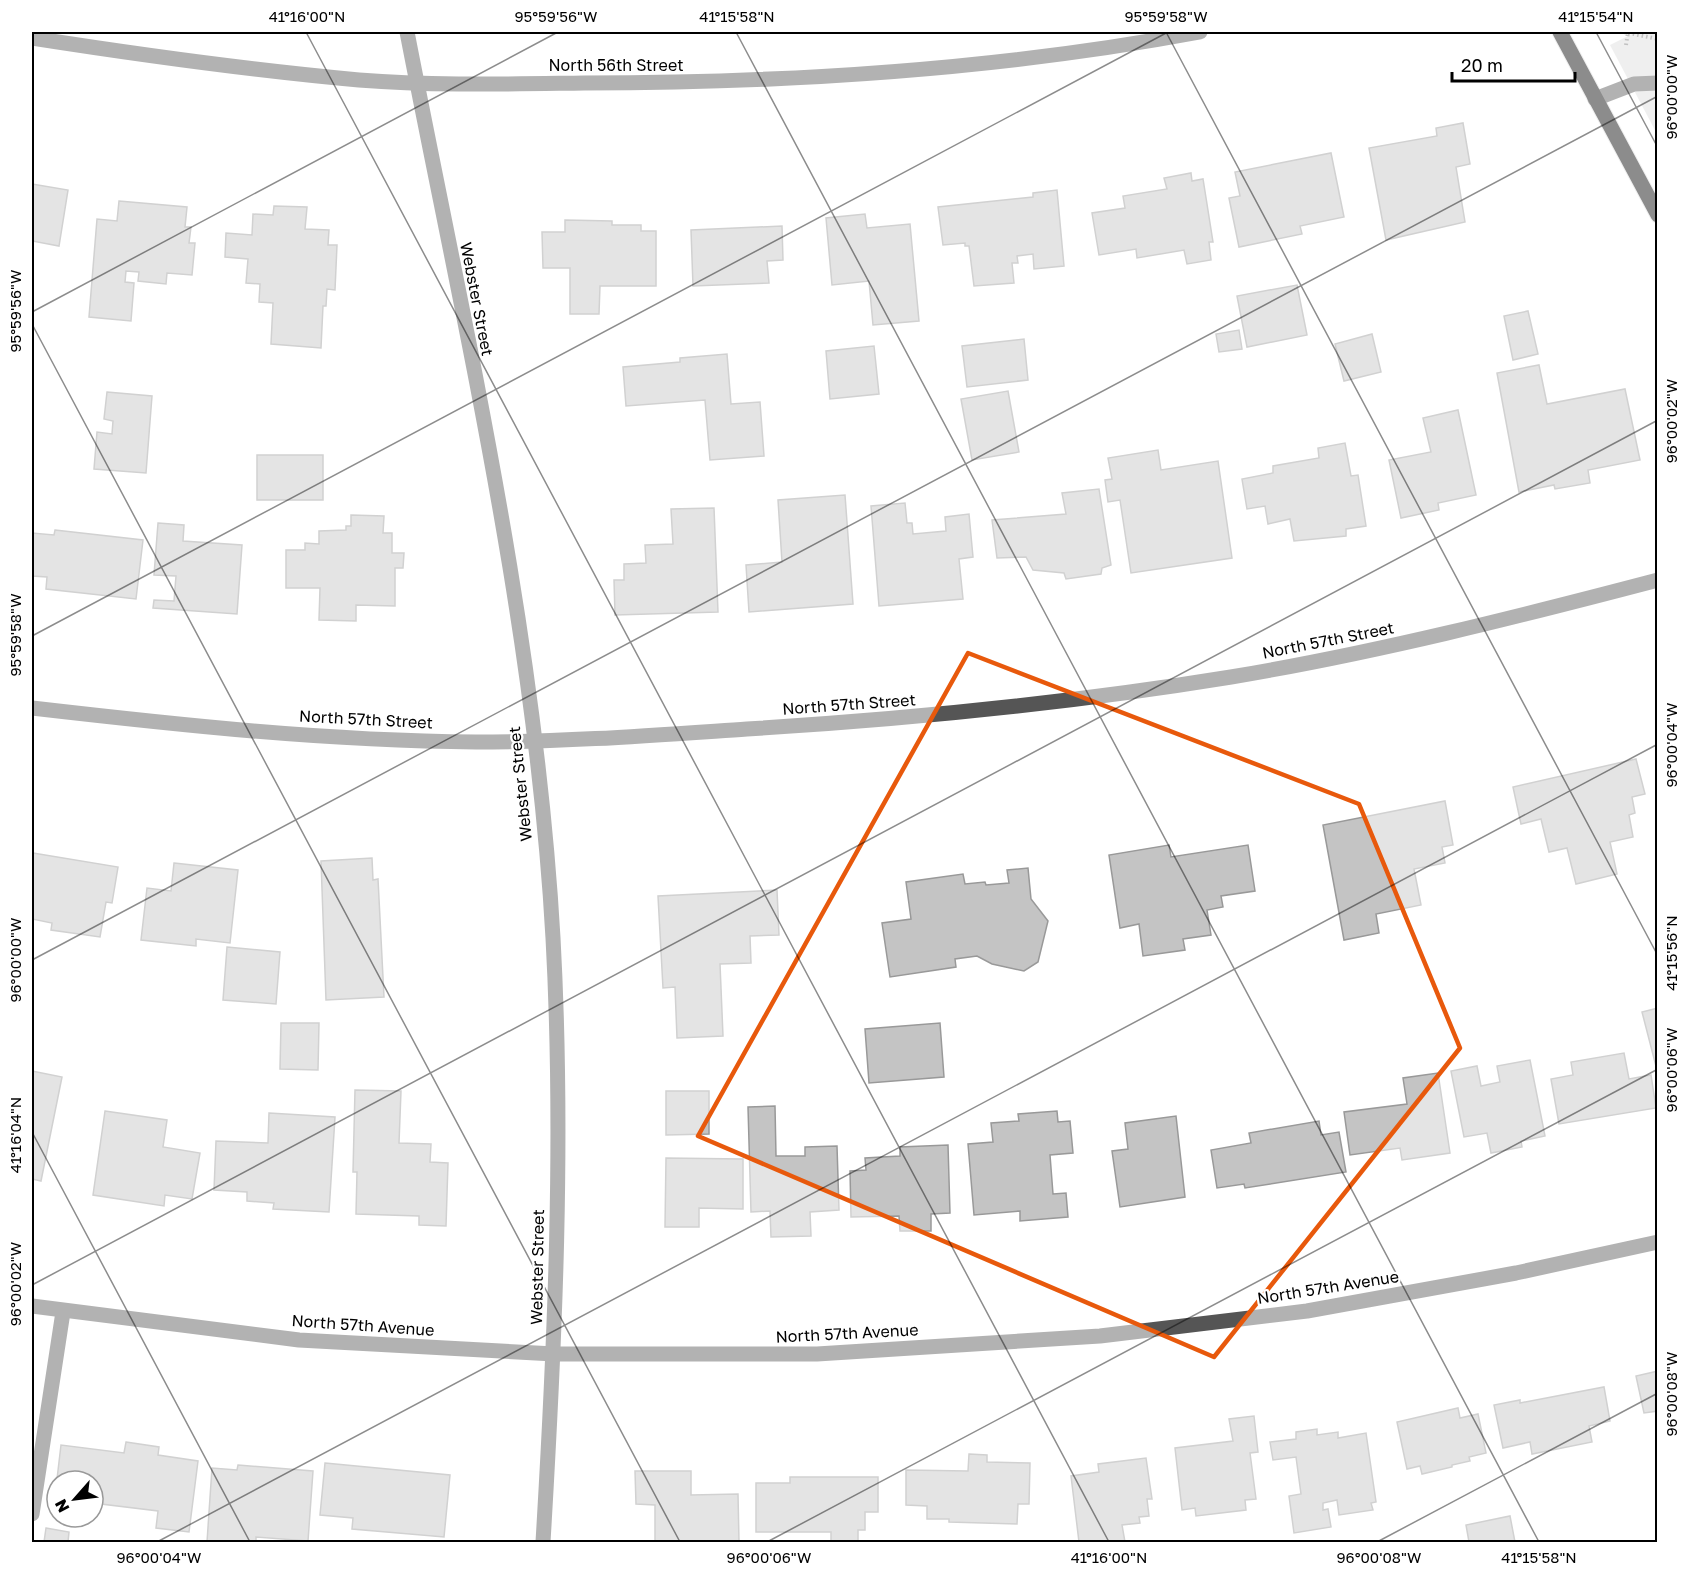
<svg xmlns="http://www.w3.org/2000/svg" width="1689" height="1574" font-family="'Golos Text',sans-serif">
<rect width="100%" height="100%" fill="#fff"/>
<path fill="#dcdcdc" d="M 1636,32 L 1657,32 L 1657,134 L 1610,45 Z"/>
<g fill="#c4c4c4" stroke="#999" stroke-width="1.5">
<path d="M 1463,123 L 1470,164 L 1456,167 L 1465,222 L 1386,240 L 1369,148 L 1437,136 L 1436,128 Z"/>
<path d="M 1331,153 L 1344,217 L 1300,226 L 1302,234 L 1239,247 L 1229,198 L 1240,196 L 1235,172 Z"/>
<path d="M 1191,173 L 1192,181 L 1203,179 L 1213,242 L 1209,242 L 1211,260 L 1187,264 L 1184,250 L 1137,258 L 1136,249 L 1099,255 L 1092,213 L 1125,208 L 1123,196 L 1167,189 L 1164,178 Z"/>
<path d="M 32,184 L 68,190 L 59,246 L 32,241 Z"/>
<path d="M 1057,190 L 1064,266 L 1034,269 L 1033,254 L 1017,256 L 1018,263 L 1012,263 L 1014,283 L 974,286 L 969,246 L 965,246 L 965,243 L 943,245 L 938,207 L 1033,197 L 1033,193 Z"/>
<path d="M 119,201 L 187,207 L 185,227 L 191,227 L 189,243 L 195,243 L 192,275 L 167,273 L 166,284 L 138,281 L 139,272 L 126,271 L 125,282 L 134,283 L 131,321 L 89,317 L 97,219 L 117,221 Z"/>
<path d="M 274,206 L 307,207 L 305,229 L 329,230 L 328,245 L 337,245 L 335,290 L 327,289 L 326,306 L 323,306 L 321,348 L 271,344 L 273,303 L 259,302 L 260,284 L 246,283 L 248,259 L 225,257 L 226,233 L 252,235 L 253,214 L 273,215 Z"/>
<path d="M 865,214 L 867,228 L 910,224 L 919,321 L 873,325 L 869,281 L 832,285 L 826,218 Z"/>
<path d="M 565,220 L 612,221 L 612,225 L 641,225 L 641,231 L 656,231 L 656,286 L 600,286 L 599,314 L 570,314 L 570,268 L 543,268 L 542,232 L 565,232 Z"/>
<path d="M 782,226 L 783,260 L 767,261 L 769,283 L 693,286 L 691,230 Z"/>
<path d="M 1297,285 L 1307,335 L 1247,347 L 1237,296 Z"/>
<path d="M 1528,311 L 1538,354 L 1513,360 L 1504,316 Z"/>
<path d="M 1239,330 L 1242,349 L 1219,352 L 1216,334 Z"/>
<path d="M 1372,334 L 1381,372 L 1344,381 L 1335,344 Z"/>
<path d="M 1024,339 L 1028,380 L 967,387 L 962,346 Z"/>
<path d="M 874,346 L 879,394 L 830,399 L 826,351 Z"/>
<path d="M 727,354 L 731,404 L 760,402 L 764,456 L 710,460 L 705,400 L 626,406 L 623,367 L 680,362 L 680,358 Z"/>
<path d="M 1539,365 L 1547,404 L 1625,389 L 1640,460 L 1588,470 L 1590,483 L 1555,489 L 1554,485 L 1519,492 L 1497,373 Z"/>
<path d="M 1008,391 L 1019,452 L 972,460 L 961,399 Z"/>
<path d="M 107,392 L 152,396 L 146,473 L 94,469 L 97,432 L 112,434 L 113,421 L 104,419 Z"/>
<path d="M 1458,410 L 1476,495 L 1438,503 L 1439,510 L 1401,518 L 1389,460 L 1431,452 L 1423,418 Z"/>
<path d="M 1345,443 L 1351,476 L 1358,475 L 1366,526 L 1346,529 L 1346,536 L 1294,541 L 1290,519 L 1268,524 L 1265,506 L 1247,509 L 1242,479 L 1273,473 L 1273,466 L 1319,458 L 1318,448 Z"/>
<path d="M 1158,450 L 1161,470 L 1218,461 L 1232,558 L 1131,573 L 1120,500 L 1108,502 L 1105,480 L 1112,479 L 1108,458 Z"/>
<rect x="257" y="455" width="66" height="45"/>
<path d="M 1099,489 L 1111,565 L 1102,568 L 1101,574 L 1066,579 L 1064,573 L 1033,570 L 1026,557 L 997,558 L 992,520 L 1066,514 L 1062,493 Z"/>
<path d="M 845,495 L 853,604 L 749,612 L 746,565 L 782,562 L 778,500 Z"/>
<path d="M 905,503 L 907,523 L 912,523 L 913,534 L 946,531 L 945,517 L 969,514 L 973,557 L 959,559 L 963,599 L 879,606 L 871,506 Z"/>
<path d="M 714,508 L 718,612 L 615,615 L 614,580 L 624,580 L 624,564 L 646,563 L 645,545 L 673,544 L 671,509 Z"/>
<path d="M 351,515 L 384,516 L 383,533 L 392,533 L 392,553 L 404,553 L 403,568 L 395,568 L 395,606 L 356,605 L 356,621 L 319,620 L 320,588 L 286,588 L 286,550 L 305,550 L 305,543 L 319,544 L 319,531 L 346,530 L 346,526 L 351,526 Z"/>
<path d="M 158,523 L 184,525 L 183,541 L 242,545 L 237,614 L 153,608 L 154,600 L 174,601 L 176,576 L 154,575 Z"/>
<path d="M 55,530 L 143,540 L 136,599 L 46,589 L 47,577 L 32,576 L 32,533 L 54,535 Z"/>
<path d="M 1636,759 L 1645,794 L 1632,797 L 1635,813 L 1629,815 L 1633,837 L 1610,842 L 1617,874 L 1576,884 L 1567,848 L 1549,852 L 1541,819 L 1521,824 L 1513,787 Z"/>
<path d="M 1445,801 L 1453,845 L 1442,847 L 1445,863 L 1414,869 L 1421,905 L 1376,914 L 1379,933 L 1344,940 L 1323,825 Z"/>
<path d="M 1169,845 L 1171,857 L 1248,845 L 1255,891 L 1221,896 L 1223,907 L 1207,910 L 1211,935 L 1183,939 L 1185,950 L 1143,956 L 1139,924 L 1120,928 L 1109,855 Z"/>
<path d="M 33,853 L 118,867 L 112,903 L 106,902 L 100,937 L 51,930 L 52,923 L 32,919 Z"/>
<path d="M 372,858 L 373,880 L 378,879 L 384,997 L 326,1000 L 321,861 Z"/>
<path d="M 174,863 L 238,870 L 230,943 L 196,939 L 196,946 L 141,940 L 147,888 L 171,891 Z"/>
<path d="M 1028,868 L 1031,899 L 1048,921 L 1038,962 L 1024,971 L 992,964 L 977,956 L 955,959 L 956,967 L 890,977 L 882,923 L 911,919 L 906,882 L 963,874 L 965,884 L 985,882 L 986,885 L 1009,883 L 1007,870 Z"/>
<path d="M 777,890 L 779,935 L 750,936 L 751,963 L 720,964 L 723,1036 L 677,1038 L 675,987 L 663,988 L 658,896 Z"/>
<path d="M 227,947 L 280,952 L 276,1004 L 223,1000 Z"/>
<path d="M 1658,1008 L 1658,1074 L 1642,1012 Z"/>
<path d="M 281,1023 L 319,1023 L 318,1070 L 280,1069 Z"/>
<path d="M 940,1023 L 944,1077 L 869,1083 L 865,1029 Z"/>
<path d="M 1624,1053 L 1629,1079 L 1651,1075 L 1656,1108 L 1559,1124 L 1551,1079 L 1573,1075 L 1571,1062 Z"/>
<path d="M 1530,1060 L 1545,1136 L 1521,1141 L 1522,1147 L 1491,1153 L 1487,1133 L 1464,1137 L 1451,1071 L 1477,1066 L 1481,1086 L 1500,1082 L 1497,1066 Z"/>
<path d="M 32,1071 L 62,1077 L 41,1181 L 32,1179 Z"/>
<path d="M 1438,1073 L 1450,1153 L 1402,1160 L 1400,1148 L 1350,1155 L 1344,1112 L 1407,1104 L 1403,1078 Z"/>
<path d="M 355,1090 L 401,1091 L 399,1143 L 431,1144 L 430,1162 L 448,1163 L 446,1226 L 419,1225 L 419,1216 L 356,1214 L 357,1172 L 353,1172 Z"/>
<path d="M 666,1091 L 709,1091 L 709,1134 L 666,1135 Z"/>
<path d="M 775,1106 L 776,1156 L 805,1156 L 805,1147 L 837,1146 L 839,1210 L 810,1212 L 811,1236 L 771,1237 L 770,1211 L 751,1212 L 748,1107 Z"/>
<path d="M 105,1111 L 167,1120 L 163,1147 L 200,1153 L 192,1199 L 165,1195 L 164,1206 L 93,1195 Z"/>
<path d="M 1057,1111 L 1058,1122 L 1070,1121 L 1073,1153 L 1050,1155 L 1053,1194 L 1066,1193 L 1068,1217 L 1020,1221 L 1020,1211 L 974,1215 L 968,1144 L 993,1142 L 991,1123 L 1019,1121 L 1018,1114 Z"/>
<path d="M 269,1113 L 335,1117 L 329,1212 L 273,1209 L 274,1203 L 247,1201 L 247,1192 L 214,1190 L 216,1141 L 268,1143 Z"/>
<path d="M 1176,1116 L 1185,1197 L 1120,1207 L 1112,1151 L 1128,1149 L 1125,1123 Z"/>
<path d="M 1319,1121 L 1321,1135 L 1339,1132 L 1346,1172 L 1245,1188 L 1244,1184 L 1217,1188 L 1211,1150 L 1251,1143 L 1249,1133 Z"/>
<path d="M 948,1145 L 950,1213 L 931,1214 L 931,1231 L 900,1231 L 899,1216 L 851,1217 L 850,1171 L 866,1170 L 865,1158 L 900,1156 L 900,1147 Z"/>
<path d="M 666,1158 L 743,1159 L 743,1209 L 699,1208 L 699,1227 L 665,1227 Z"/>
<path d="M 1658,1371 L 1658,1411 L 1644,1413 L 1636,1376 Z"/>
<path d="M 1604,1387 L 1610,1421 L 1589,1426 L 1592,1442 L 1532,1454 L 1530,1442 L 1503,1448 L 1494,1405 L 1520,1400 L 1520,1403 Z"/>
<path d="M 1458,1408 L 1460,1418 L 1478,1414 L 1486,1453 L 1469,1457 L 1470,1461 L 1452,1465 L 1452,1467 L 1422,1474 L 1420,1466 L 1407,1469 L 1397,1422 Z"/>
<path d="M 1254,1416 L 1258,1452 L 1250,1453 L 1256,1499 L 1245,1500 L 1246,1510 L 1196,1516 L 1195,1508 L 1182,1510 L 1175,1448 L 1233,1441 L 1229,1419 Z"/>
<path d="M 1317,1429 L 1317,1435 L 1338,1432 L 1338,1438 L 1366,1433 L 1376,1502 L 1371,1503 L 1373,1510 L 1339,1515 L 1337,1500 L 1323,1503 L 1323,1510 L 1328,1509 L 1331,1527 L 1294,1533 L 1289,1496 L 1301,1494 L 1296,1457 L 1273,1460 L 1270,1442 L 1296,1439 L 1296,1432 Z"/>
<path d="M 126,1442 L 159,1447 L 158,1455 L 198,1461 L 189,1532 L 156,1528 L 158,1511 L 93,1503 L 93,1481 L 57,1479 L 61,1445 L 124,1453 Z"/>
<path d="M 969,1454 L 987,1455 L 987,1462 L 1030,1463 L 1029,1504 L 1018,1504 L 1017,1524 L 949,1522 L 949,1519 L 927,1519 L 927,1506 L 906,1505 L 906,1470 L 968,1471 Z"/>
<path d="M 1146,1458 L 1152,1499 L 1147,1499 L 1149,1516 L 1139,1517 L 1140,1523 L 1122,1525 L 1125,1542 L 1079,1542 L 1071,1476 L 1099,1472 L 1098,1464 Z"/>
<path d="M 325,1463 L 450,1475 L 444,1537 L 352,1529 L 353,1518 L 320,1515 Z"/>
<path d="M 238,1465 L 313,1471 L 308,1541 L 256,1537 L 256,1542 L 207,1542 L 212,1468 L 237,1470 Z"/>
<path d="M 635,1471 L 691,1471 L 691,1495 L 738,1494 L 739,1542 L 655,1542 L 655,1505 L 636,1504 Z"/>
<path d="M 790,1477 L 878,1477 L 878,1512 L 865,1512 L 865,1530 L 858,1530 L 858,1542 L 831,1542 L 831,1532 L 756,1532 L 756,1483 L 790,1483 Z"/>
<path d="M 1510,1516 L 1515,1542 L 1469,1542 L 1466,1525 Z"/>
<path d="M 46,1528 L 69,1532 L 68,1542 L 44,1542 Z"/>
</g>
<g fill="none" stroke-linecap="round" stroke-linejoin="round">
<g stroke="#dbdbdb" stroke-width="17">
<path id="major" d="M 1560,32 L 1658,215"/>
</g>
<g stroke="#777" stroke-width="4" stroke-dasharray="1.5 3" stroke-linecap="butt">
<path d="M 1624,32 L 1658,39"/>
<path d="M 1626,45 L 1628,32"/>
</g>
<g stroke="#555" stroke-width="15">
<path d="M 407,32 C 465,331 536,633 553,938 C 564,1139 555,1341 543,1542"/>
<path d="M 32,38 C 141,55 249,70 359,80 C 433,86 509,84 584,83 C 790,83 997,70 1200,32"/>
<path d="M 1595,99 L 1634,84 L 1658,83"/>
<path d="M 32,708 C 179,725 327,741 476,742 C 566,742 657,735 747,729 C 910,719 1071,703 1231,677 C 1375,653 1517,617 1658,580"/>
<path d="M 32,1306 L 299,1340 L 554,1354 L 817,1354 L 1100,1336 L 1307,1311 L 1516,1273 L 1658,1242"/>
<path d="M 32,1514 L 63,1312"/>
</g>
<use href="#major" stroke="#000" stroke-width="15"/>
</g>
<path d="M0 0H1689V1574H0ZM 968,653 L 1359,804 L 1460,1048 L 1214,1357 L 698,1136 Z" fill="#fff" fill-opacity=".55" fill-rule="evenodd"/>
<path fill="none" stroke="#e8590c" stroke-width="4.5" stroke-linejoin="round" d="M 968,653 L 1359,804 L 1460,1048 L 1214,1357 L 698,1136 Z"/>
<path fill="none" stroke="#000" stroke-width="1.5" stroke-opacity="0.45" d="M 306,32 L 1109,1542M 736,32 L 1539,1542M 1166,32 L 1658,956M 1596,32 L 1658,148M 32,312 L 558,32M 32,324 L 680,1542M 32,636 L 1168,32M 32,960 L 1658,96M 32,1132 L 250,1542M 32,1285 L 1658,420M 157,1542 L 1658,744M 767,1542 L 1658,1069M 1377,1542 L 1658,1393"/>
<g text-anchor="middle" stroke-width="4.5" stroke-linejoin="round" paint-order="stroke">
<g font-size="16" fill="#000" stroke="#fff">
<text x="616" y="71">North 56th Street</text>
<text transform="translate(477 299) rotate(79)" y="6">Webster Street</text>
<text transform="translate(1328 640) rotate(-11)" y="6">North 57th Street</text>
<text transform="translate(849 704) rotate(-4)" y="6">North 57th Street</text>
<text transform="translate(366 719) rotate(3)" y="6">North 57th Street</text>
<text transform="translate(520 784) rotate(-96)" y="6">Webster Street</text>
<text transform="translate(537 1267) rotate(-89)" y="6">Webster Street</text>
<text transform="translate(1328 1287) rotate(-9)" y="6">North 57th Avenue</text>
<text transform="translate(363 1325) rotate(4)" y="6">North 57th Avenue</text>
<text transform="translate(847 1333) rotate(-3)" y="6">North 57th Avenue</text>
</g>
</g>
<rect width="1689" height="1574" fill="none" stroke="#ffffff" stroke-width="66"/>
<g transform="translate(75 1499) rotate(242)"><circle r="28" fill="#ffffff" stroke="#999999" stroke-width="1.5"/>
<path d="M0-4.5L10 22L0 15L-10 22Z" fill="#000000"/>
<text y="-9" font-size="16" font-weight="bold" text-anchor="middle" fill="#000000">N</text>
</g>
<path d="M1452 72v9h123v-9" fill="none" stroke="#000000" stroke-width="3"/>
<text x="1461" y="72" font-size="18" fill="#000000" stroke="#ffffff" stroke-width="4.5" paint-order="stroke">20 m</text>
<rect x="33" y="33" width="1623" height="1508" fill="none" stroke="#000" stroke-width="2"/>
<g font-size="15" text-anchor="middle" fill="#000">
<text x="307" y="22">41°16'00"N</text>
<text x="556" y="22">95°59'56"W</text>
<text x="737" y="22">41°15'58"N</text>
<text x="1166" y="22">95°59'58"W</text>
<text x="1596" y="22">41°15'54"N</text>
<text transform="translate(1672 97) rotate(-90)" y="5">96°00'00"W</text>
<text transform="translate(16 311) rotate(-90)" y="5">95°59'56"W</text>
<text transform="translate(1672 421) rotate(-90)" y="5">96°00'02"W</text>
<text transform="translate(16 635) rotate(-90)" y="5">95°59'58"W</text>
<text transform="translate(1672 745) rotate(-90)" y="5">96°00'04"W</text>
<text transform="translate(1672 953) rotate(-90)" y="5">41°15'56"N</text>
<text transform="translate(16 960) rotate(-90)" y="5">96°00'00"W</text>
<text transform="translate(1672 1070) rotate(-90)" y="5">96°00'06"W</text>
<text transform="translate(16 1135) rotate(-90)" y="5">41°16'04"N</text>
<text transform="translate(16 1284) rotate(-90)" y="5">96°00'02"W</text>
<text transform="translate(1672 1394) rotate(-90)" y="5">96°00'08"W</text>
<text x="159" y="1563">96°00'04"W</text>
<text x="769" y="1563">96°00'06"W</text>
<text x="1109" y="1563">41°16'00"N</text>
<text x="1379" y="1563">96°00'08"W</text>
<text x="1539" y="1563">41°15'58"N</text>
</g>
</svg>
